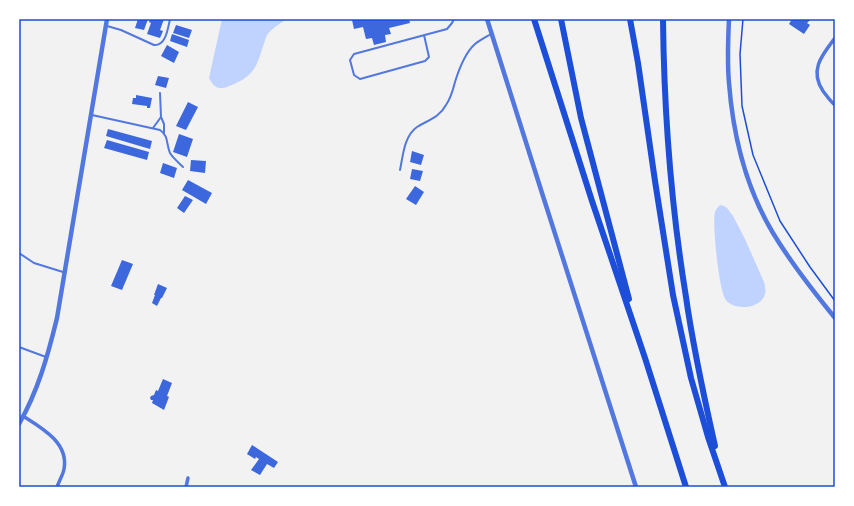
<svg xmlns="http://www.w3.org/2000/svg" width="854" height="506" font-family="Commissioner,sans-serif">
<rect width="100%" height="100%" fill="#f2f2f2"/>
<g fill="#bfd3fe">
<path d="M 222,19 L 286,19 C 280,24 272,28 267,35 C 265,39 264,45 262,49 C 256,71 250,78 229,86 C 218,91 214,87 209,78 Z"/>
<path d="M 720,205 L 724,206 L 727,208 L 733,216 L 745,239 L 764,282 C 765,286 766,291 765,294 C 761,309 734,311 726,300 C 719,292 712,223 715,212 C 716,209 718,207 720,205 Z"/>
</g>
<g fill="#3d67dc">
<path d="M 138,19 L 148,19 L 144,30 L 135,28 Z"/>
<path d="M 150,19 L 164,19 L 160,30 L 163,31 L 160,38 L 147,34 L 151,23 L 149,22 Z"/>
<path d="M 357,19 L 409,19 L 410,23 L 389,28 L 391,34 L 385,35 L 386,42 L 374,45 L 372,38 L 366,39 L 363,27 L 354,29 L 352,20 Z"/>
<path d="M 792,19 L 808,19 L 810,20 L 807,23 L 810,25 L 804,34 L 789,24 Z"/>
<path d="M 176,25 L 192,30 L 189,38 L 173,33 Z"/>
<path d="M 172,34 L 189,40 L 187,47 L 170,41 Z"/>
<path d="M 167,45 L 179,52 L 174,63 L 161,56 Z"/>
<path d="M 158,76 L 169,78 L 166,88 L 155,85 Z"/>
<path d="M 136,95 L 152,98 L 150,108 L 147,108 L 147,106 L 132,104 L 133,98 L 136,98 Z"/>
<path d="M 188,102 L 198,107 L 186,130 L 176,126 Z"/>
<path d="M 108,129 L 152,141 L 150,149 L 106,136 Z"/>
<path d="M 179,134 L 193,139 L 187,157 L 173,152 Z"/>
<path d="M 107,140 L 149,152 L 147,160 L 104,148 Z"/>
<path d="M 412,151 L 424,155 L 421,165 L 410,162 Z"/>
<path d="M 191,160 L 206,161 L 205,173 L 190,171 Z"/>
<path d="M 163,163 L 177,168 L 174,178 L 160,173 Z"/>
<path d="M 412,169 L 423,171 L 420,181 L 410,179 Z"/>
<path d="M 188,180 L 212,193 L 206,204 L 182,190 Z"/>
<path d="M 415,186 L 424,192 L 416,205 L 406,199 Z"/>
<path d="M 185,196 L 193,200 L 184,213 L 177,208 Z"/>
<path d="M 122,260 L 133,264 L 122,290 L 111,286 Z"/>
<path d="M 158,284 L 167,288 L 162,298 L 161,298 L 157,306 L 152,303 L 155,295 L 154,295 Z"/>
<path d="M 163,379 L 172,383 L 167,396 L 169,397 L 164,410 L 152,403 L 153,400 L 151,400 L 150,398 L 151,396 L 154,395 L 156,390 L 158,391 Z"/>
<path d="M 252,445 L 278,462 L 274,468 L 267,464 L 260,475 L 251,470 L 259,459 L 256,457 L 255,459 L 247,454 Z"/>
</g>
<g fill="none" stroke-linecap="round" stroke-linejoin="round">
<path stroke="#1d4ed8" stroke-width="1.5" d="M 743,19 L 740,54 L 742,106 L 753,155 L 780,221 L 810,267 L 835,301"/>
<g stroke="#5277de" stroke-width="2">
<path d="M 107,26 L 121,30 L 154,45 C 166,46 168,28 170,19"/>
<path d="M 424,35 L 429,57 L 425,61 L 360,79 L 354,75 L 350,60 L 354,54 L 447,29 L 452,23 L 454,19"/>
<path d="M 92,115 L 160,130 C 169,136 166,144 170,153 C 173,158 179,163 183,167"/>
<path d="M 161,117 L 164,124 L 164,133"/>
<path d="M 153,128 L 161,117 L 160,93"/>
<path d="M 400,170 C 403,156 404,136 417,127 C 428,120 439,118 446,105 C 451,98 453,90 455,82 C 459,69 465,53 475,44 C 480,40 486,37 491,34"/>
<path d="M 19,253 L 34,263 L 63,272"/>
<path d="M 19,347 L 46,357"/>
</g>
<g stroke="#5277de" stroke-width="3.5">
<path d="M 835,38 C 822,55 809,70 823,91 C 827,96 830,101 835,105"/>
<path d="M 23,416 C 42,428 69,443 64,469 C 63,475 59,481 57,487"/>
<path d="M 186,487 L 188,478"/>
</g>
<g stroke="#5277de" stroke-width="4.5">
<path d="M 487,19 L 542,193 L 636,487"/>
<path d="M 729,19 C 728,40 727,61 729,83 C 733,135 746,188 773,233 C 791,263 813,291 835,318"/>
<path d="M 19,424 C 38,391 48,355 57,318 L 107,19"/>
</g>
<g stroke="#1d4ed8" stroke-width="6">
<path d="M 534,19 L 592,201 L 645,358 L 686,487"/>
<path d="M 561,19 L 581,118 L 629,299"/>
<path d="M 630,19 L 638,63 L 655,181 L 673,295 L 691,378 L 708,437 L 725,487"/>
<path d="M 663,19 C 664,112 671,205 686,297 C 693,347 704,397 715,446"/>
</g>
</g>
<rect width="854" height="506" fill="none" stroke="#ffffff" stroke-width="40"/>
<rect x="20" y="20" width="814" height="466" fill="none" stroke="#1d4ed8" stroke-width="1.5"/>
</svg>
